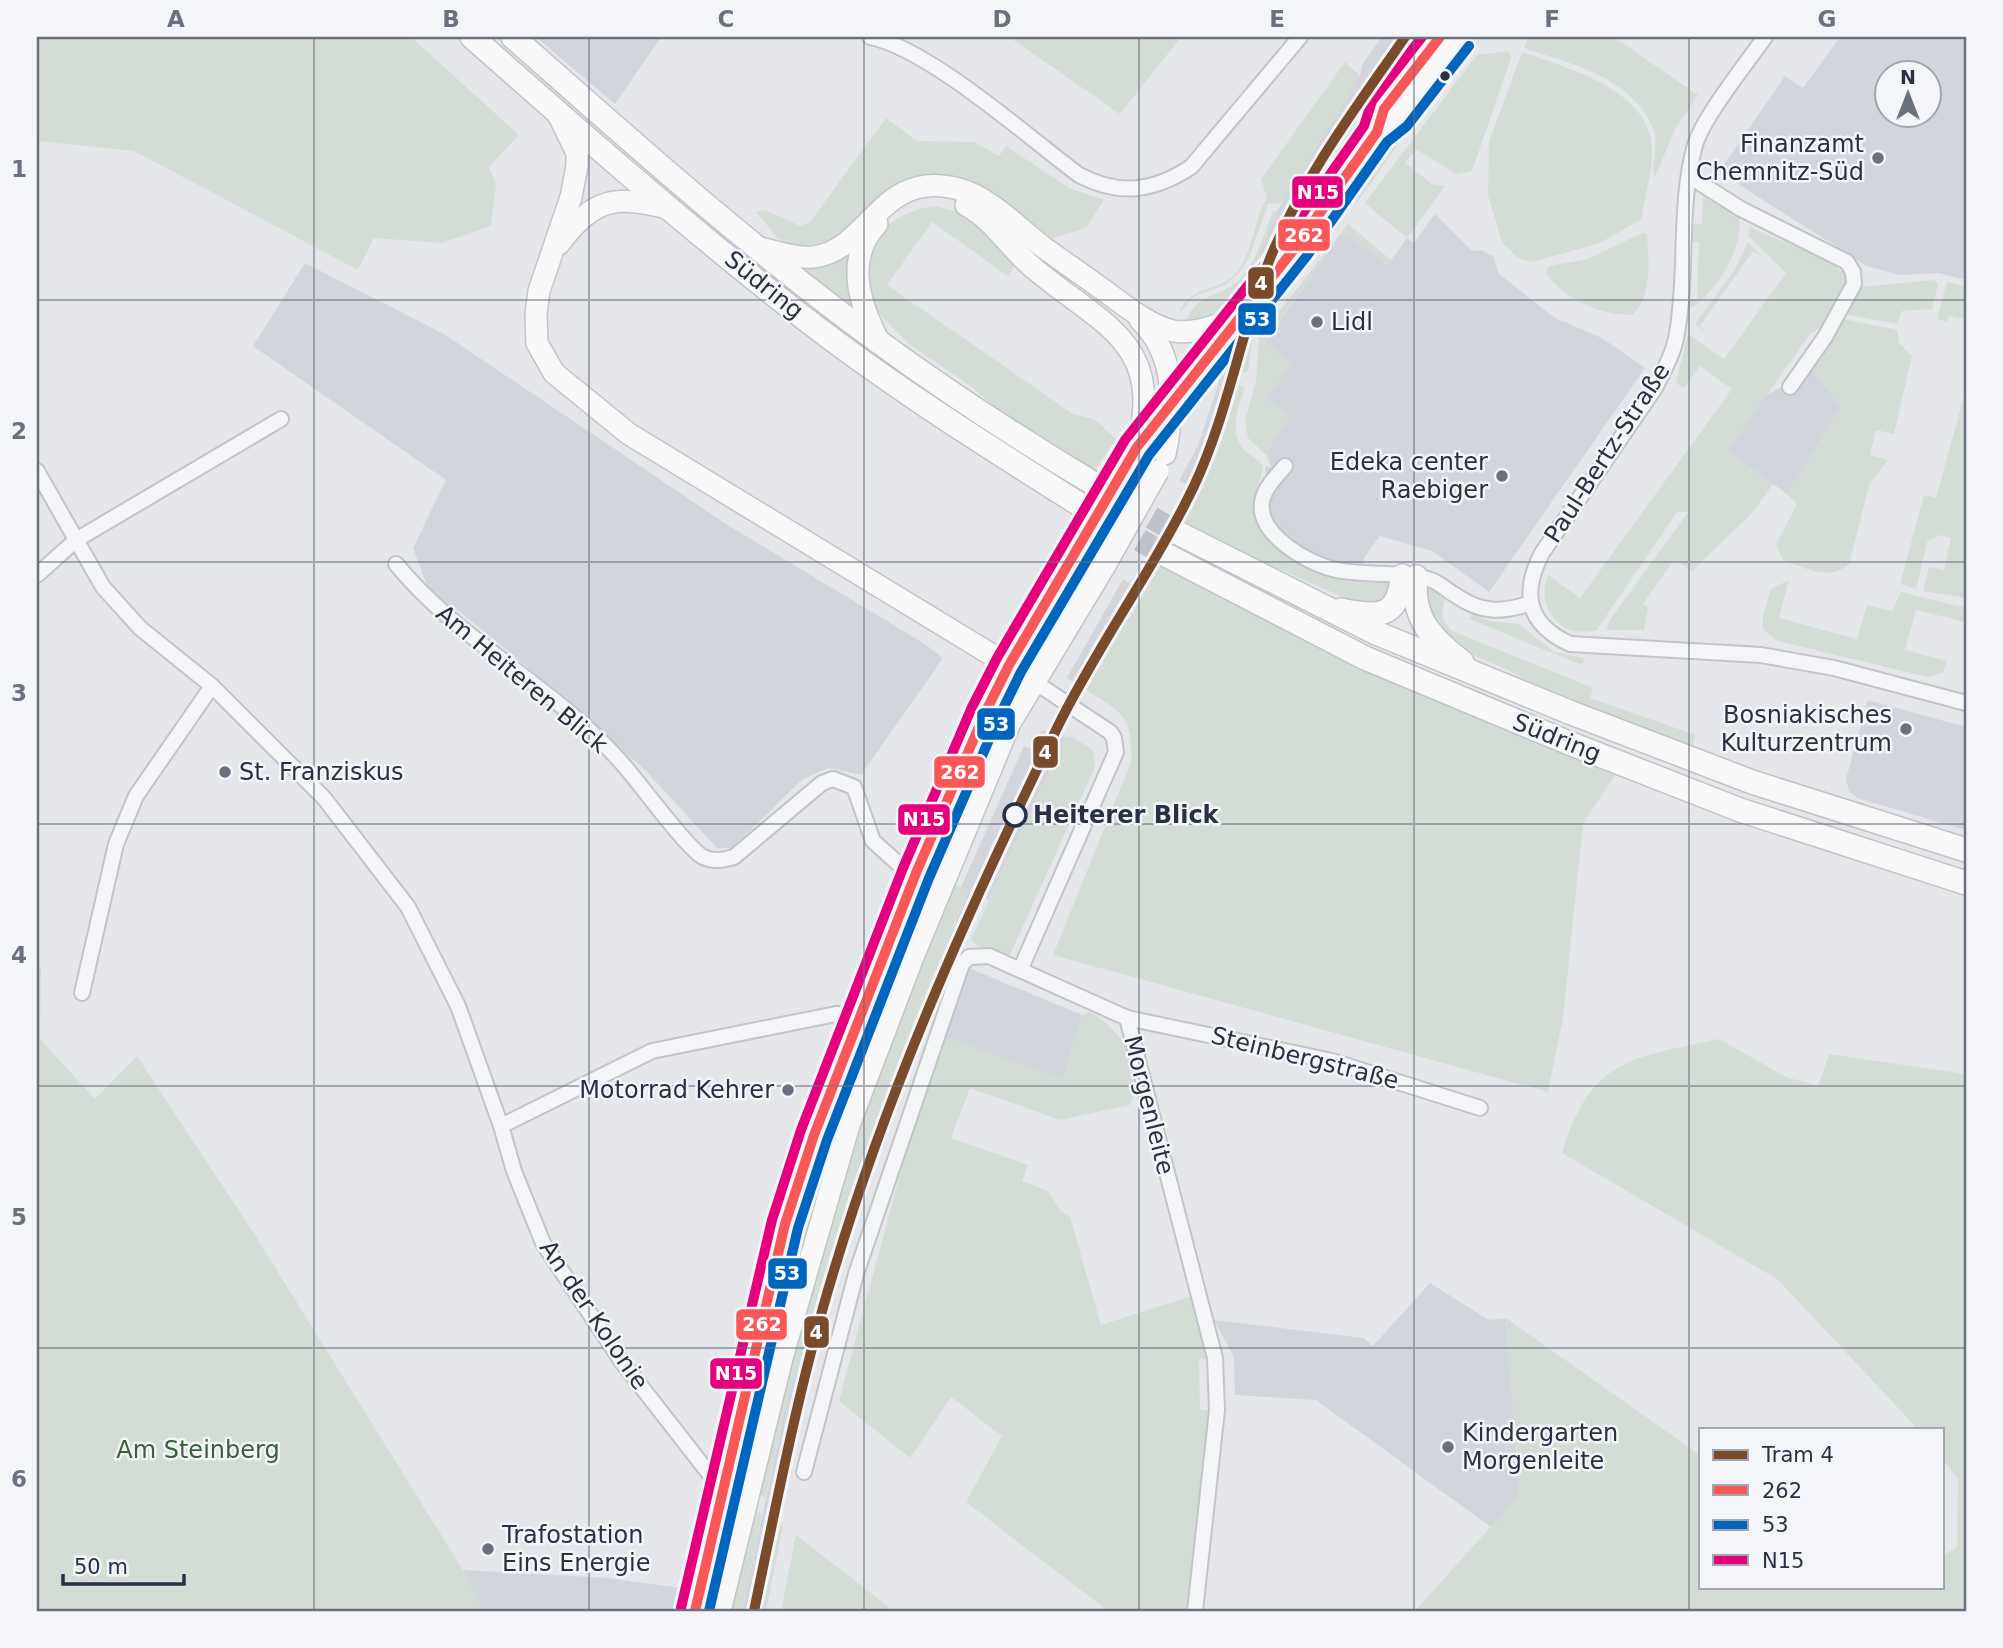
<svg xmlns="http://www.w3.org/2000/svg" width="2003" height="1648" font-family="'DejaVu Sans',sans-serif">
<rect width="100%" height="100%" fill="#e5e6ea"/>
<g fill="#d3d5dd" fill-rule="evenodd">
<path d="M 536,37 L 661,37 L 615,104 Z"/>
<path d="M 1382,37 L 1420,37 L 1386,83 L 1376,87 L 1350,124 L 1297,211 L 1275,255 L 1248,285 L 1255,259 L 1277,211 L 1360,76 L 1362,65 Z"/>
<path d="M 1840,37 L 1966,37 L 1966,280 L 1939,273 L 1899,275 L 1867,266 L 1719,172 L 1785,76 L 1803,88 ZM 1888,74 L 1930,74 L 1930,116 L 1888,116 Z"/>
<path d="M 1435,214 L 1472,251 L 1481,250 L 1493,256 L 1499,274 L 1555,318 L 1602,338 L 1645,368 L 1489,592 L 1432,551 L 1380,536 L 1364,558 L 1363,572 L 1336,570 L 1272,530 L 1265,470 L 1266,466 L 1271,468 L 1267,450 L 1290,416 L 1266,399 L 1265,343 L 1340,235 L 1349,236 L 1388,264 L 1407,238 L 1414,243 Z"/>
<path d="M 305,263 L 444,334 L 729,526 L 925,644 L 943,658 L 861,775 L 828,768 L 803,779 L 732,848 L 717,848 L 645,770 L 518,659 L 459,611 L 430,593 L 413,548 L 446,480 L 253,346 Z"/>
<path d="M 1253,317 L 1216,451 L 1200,492 L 1179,481 L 1198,445 L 1233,340 Z"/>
<path d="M 1813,371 L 1841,407 L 1787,494 L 1727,451 L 1766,395 Z"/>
<path d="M 1123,579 L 1143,592 L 1125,612 L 1082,687 L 1067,678 Z"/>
<path d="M 1868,700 L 1966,727 L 1966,830 L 1857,798 L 1849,791 L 1846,779 Z"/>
<path d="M 1041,731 L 1051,731 L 1066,737 L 989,900 L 983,898 L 940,990 L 879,1150 L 822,1323 L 759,1611 L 742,1611 L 784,1413 L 808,1320 L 864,1147 L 968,891 L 961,887 L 1024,746 L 1033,750 Z"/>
<path d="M 969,968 L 1082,1015 L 1063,1079 L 946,1038 Z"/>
<path d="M 1430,1283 L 1489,1320 L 1506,1318 L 1520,1494 L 1492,1528 L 1316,1400 L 1235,1395 L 1234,1357 L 1214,1320 L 1363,1338 L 1373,1346 Z"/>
<path d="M 463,1570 L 608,1578 L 680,1588 L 674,1611 L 483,1611 Z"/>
</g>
<g fill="#d4ddd5">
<path d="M 37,37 L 411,37 L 519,135 L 489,167 L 496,184 L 491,226 L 442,243 L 374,238 L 358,270 L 134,151 L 37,141 Z"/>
<path d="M 1009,37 L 1181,37 L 1120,114 Z"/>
<path d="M 1529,37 L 1614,37 L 1698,95 L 1675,129 L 1655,177 C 1650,169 1659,145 1654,131 C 1634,77 1571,64 1524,48 Z"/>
<path d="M 1509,51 L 1511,58 L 1472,171 L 1456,174 L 1416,149 L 1405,163 L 1432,184 L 1445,186 L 1407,238 L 1365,203 L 1473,60 L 1477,55 Z"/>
<path d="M 1522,52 C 1567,68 1651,89 1652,150 C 1653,172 1644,197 1642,219 L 1600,243 L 1533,262 L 1518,258 L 1502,242 L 1488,195 L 1489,142 Z"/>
<path d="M 1345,62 L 1360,76 L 1282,203 L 1268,204 L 1249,258 L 1238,274 L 1227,284 L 1193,297 L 1179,314 C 1186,287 1217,292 1235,274 C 1253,255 1253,221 1267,198 L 1261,179 Z"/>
<path d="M 1376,87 L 1389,93 L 1327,179 L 1322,179 L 1300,212 L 1297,211 Z"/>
<path d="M 1409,106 L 1416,119 L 1355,205 L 1362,172 Z"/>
<path d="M 886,118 L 917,141 L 974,142 L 999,156 L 1006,146 L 1069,188 L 1104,200 L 1086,228 L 1053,238 L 947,181 L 829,245 L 793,249 L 776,236 L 756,212 L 765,210 L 800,226 L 810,222 Z"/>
<path d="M 1703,191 L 1738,209 C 1747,245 1716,297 1684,312 L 1685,300 L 1697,300 L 1699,242 L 1691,242 L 1692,224 L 1702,224 Z"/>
<path d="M 936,206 L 969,215 L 1016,265 L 1008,276 L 932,222 L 887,285 L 1073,414 L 1096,420 L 1116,440 L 1093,472 L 1026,436 L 972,387 L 909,344 L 868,303 C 868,289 865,273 867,259 C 873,227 907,209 936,206 Z"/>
<path d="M 1273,211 L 1277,211 C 1253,265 1251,308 1186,323 C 1195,291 1222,299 1242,277 C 1258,259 1264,233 1273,211 Z"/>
<path d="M 1331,223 L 1341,223 L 1253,331 L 1248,372 L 1238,373 L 1259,308 L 1315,235 Z"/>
<path d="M 1348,224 L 1391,260 L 1388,264 L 1349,237 L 1347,239 L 1340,235 L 1265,342 L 1292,362 L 1267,399 L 1290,416 L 1267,449 L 1271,469 L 1266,455 L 1248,438 L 1245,421 L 1256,380 L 1259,337 Z"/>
<path d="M 1749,227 L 1830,261 L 1845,275 C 1846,298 1829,324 1810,334 L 1727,451 L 1773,484 L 1752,513 L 1692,571 L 1674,560 L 1643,604 L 1648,608 L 1644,630 L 1606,630 L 1610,620 L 1688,512 L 1677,512 L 1596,631 C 1588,631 1575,633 1567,629 C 1548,619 1539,595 1548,575 L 1580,598 L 1732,389 L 1700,366 L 1683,389 L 1676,382 L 1688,334 L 1724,359 L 1786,273 L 1748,236 Z"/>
<path d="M 1644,232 L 1647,235 C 1649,259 1652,298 1632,315 C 1599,315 1567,300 1546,274 L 1549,266 L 1588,259 Z"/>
<path d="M 1748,242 L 1763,257 L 1753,251 L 1700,326 L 1708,335 L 1695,324 L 1735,269 Z"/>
<path d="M 852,247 L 862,315 L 794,266 Z"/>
<path d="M 1934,280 L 1938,284 L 1932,309 L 1902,311 L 1897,324 L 1839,313 L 1854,291 L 1861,287 Z"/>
<path d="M 1947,282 L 1966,287 L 1966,320 L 1949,316 L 1947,322 L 1937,319 Z"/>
<path d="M 1838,318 L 1897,330 L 1899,343 L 1912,356 L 1894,434 L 1876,430 L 1870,455 L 1888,460 L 1869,485 L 1849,564 C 1829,582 1805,568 1783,560 L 1776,544 L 1797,504 L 1787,494 L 1841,407 L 1813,371 Z"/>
<path d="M 1235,384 L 1245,387 C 1239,405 1229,429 1242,447 C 1247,454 1257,458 1263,466 C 1261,482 1252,499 1255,517 C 1260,540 1312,574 1334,578 C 1353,582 1373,580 1393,584 L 1398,600 L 1365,607 L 1182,526 C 1206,480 1221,434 1235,384 Z"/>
<path d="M 1966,389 L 1966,598 L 1923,591 L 1929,567 L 1944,570 L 1951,538 L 1940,535 L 1927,542 L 1916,589 L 1900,584 L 1924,495 L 1936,498 Z"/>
<path d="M 1161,564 L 1615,775 L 1583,824 L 1563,1018 L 1548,1092 L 1053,955 L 1131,762 C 1133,712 1120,713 1082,687 L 1125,611 L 1132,613 Z"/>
<path d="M 1789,580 L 1779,618 L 1857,639 L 1867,605 L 1892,611 L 1901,592 L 1966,608 L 1966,622 L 1916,610 L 1905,650 L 1947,661 L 1943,673 L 1927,677 L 1778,641 L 1763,630 L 1763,616 L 1771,589 Z"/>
<path d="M 1429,587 L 1441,591 L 1445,597 L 1442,616 L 1450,630 L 1593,688 L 1590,698 L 1696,735 L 1692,747 L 1572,705 L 1506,669 L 1439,640 L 1422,594 Z"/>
<path d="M 1473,614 L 1489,621 L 1519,624 L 1554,652 L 1585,658 L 1582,665 L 1469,619 Z"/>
<path d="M 1071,736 L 1093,750 L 1095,767 L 1010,955 C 997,957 979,949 971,939 L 1066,737 Z"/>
<path d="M 953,883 L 968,890 L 864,1147 L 784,1413 L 765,1498 L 758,1493 L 769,1435 L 864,1109 Z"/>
<path d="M 37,965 L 41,968 L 40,1039 L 95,1099 L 137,1056 L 255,1235 L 463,1570 L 483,1611 L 37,1611 Z"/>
<path d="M 1090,1012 C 1123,1031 1147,1067 1130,1105 L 1060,1120 L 970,1088 L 951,1138 L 1028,1165 L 1022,1181 L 1048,1191 L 1061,1211 L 1070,1217 L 1101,1325 L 1191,1296 L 1209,1358 L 1199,1359 L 1200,1410 L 1213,1410 L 1189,1611 L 1108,1611 L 966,1502 L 1002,1436 L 951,1397 L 910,1458 L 839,1401 L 906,1152 L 946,1038 L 1063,1079 L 1082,1015 Z"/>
<path d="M 862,1033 L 865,1035 L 848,1084 L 842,1119 L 737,1497 L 730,1496 L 784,1260 L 824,1136 Z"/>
<path d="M 1719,1039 L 1786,1077 L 1818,1086 L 1829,1054 L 1966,1074 L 1966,1611 L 1415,1611 L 1520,1494 L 1506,1318 L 1700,1455 L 1700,1587 L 1942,1587 L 1942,1556 L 1957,1547 L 1958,1479 L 1942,1458 L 1942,1429 L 1918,1429 L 1777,1279 L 1562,1153 C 1591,1058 1631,1058 1719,1039 Z"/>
<path d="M 751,1512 L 762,1513 L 742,1611 L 729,1611 Z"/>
<path d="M 777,1521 L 783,1526 L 766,1611 L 759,1611 Z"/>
<path d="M 796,1535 L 894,1611 L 781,1611 Z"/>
</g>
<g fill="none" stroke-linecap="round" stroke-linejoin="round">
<g stroke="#c0c2c9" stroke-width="23" stroke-dasharray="23 11" stroke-linecap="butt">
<path d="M 1093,483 L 1178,533"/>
<path d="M 1081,506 L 1164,554"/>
</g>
<g stroke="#c3c4c8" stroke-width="18">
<g id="minor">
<path d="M 870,37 C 928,48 1028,137 1079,175 C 1119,196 1153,192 1191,167 L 1300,37"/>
<path d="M 1765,37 C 1746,64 1704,116 1695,145 C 1678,206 1688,272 1677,333 C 1674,353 1664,370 1655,388 L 1542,553 C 1521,594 1527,624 1570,644 L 1761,655 L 1834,668 L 1966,703"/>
<path d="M 1689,176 L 1741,209 L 1847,262 L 1853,272 L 1854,284 L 1825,337 L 1790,387"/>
<path d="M 1285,466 C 1276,477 1264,488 1262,502 C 1257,535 1310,565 1337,570 C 1366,576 1398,571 1428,579 C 1438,581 1446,590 1455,595 C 1481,613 1501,613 1531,603"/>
<path d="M 37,471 L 103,587 L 140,628 L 212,686 L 324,798 L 408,907 L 458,1006 L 501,1126"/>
<path d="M 396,564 C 459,641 553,686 620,761 C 637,779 686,848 703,857 C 714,862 723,860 734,857 L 822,783 L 833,779 L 854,787 L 873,841 L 903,868 L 916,873"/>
<path d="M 37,575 L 76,540 L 281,419"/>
<path d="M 1021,968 L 1116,752 L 1114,738 L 1110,732 L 1033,681"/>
<path d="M 82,993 L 116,844 L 136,796 L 212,686"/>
<path d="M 1127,1018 L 1332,1061 L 1480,1108"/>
<path d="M 804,1472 L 856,1274 L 962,964 L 969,957 L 989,956 L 1127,1018 L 1215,1358 L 1217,1410 L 1195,1611"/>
<path d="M 724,1483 L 711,1476 L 622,1362 L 543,1243 L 514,1171 L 501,1126 L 652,1051 L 836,1014 L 847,1015 L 884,1031"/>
</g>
</g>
<g stroke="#c3c4c8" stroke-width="24">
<g id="secondary">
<path d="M 558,114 L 577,153 L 577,166 L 571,197 L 539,291 L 536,314 L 537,343 L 554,373 L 629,434 L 1020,672"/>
<path d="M 1377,132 L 1396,117 L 1458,37"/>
<path d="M 966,205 C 992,219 1008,245 1029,264 C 1095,323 1167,338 1137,447"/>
<path d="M 877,224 C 844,259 860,305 879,342"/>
<path d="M 559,244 C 594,198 614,195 668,208"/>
<path d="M 755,247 C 773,250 794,259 813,257 C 869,251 880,170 955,188 C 989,196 1016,226 1043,247 C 1068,265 1093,282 1117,300 C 1132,311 1154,327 1173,331 C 1195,335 1220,324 1241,317"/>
<path d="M 1140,320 C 1177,355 1175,408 1165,454"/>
<path d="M 1143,438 L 1295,248 L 1377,132 L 1384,109 L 1440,37"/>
<path d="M 695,1611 L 785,1224 L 814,1135 L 916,873 L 985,713 L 1076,550"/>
<path d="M 720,1611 L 782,1358 L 849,1125 L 913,957 L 1010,723 L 1104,567"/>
</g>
</g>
<g stroke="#c1c3c8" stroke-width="26">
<g id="primary">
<path d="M 472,37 C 575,128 678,219 786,304 C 879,378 979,441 1079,504"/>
<path d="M 513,37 C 632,142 750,248 879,342 C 947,392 1018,438 1091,482"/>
<path d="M 1178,533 L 1374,632 L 1569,712 L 1752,782 L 1966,850"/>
<path d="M 1164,554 L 1365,658 L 1569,743 L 1740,810 L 1966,883"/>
<path d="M 1416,577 C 1411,618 1432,639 1462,662"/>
<path d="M 1341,610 C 1378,618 1399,618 1402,576"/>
</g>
</g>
<use href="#minor" stroke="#f4f5f7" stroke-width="14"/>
<use href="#secondary" stroke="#f8f8f8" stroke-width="21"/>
<use href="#primary" stroke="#f8f8f8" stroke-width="23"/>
<g stroke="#c3c4c8" stroke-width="24" stroke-linecap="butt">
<g id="secondary-bridge">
<path d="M 1076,550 L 1131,458"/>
<path d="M 1104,567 L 1158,471"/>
</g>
</g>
<use href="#secondary-bridge" stroke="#f8f8f8" stroke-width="21"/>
<g stroke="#f3f5f9" stroke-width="16">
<path id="bus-1" d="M 695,1611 L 785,1224 L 814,1135 L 916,873 L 985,713 L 1009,665 L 1137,447 L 1295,248 L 1377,132 L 1384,109 L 1440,37"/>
</g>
<g stroke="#f3f5f9" stroke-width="16">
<path id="bus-2" d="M 709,1611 L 798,1228 L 827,1140 L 929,878 L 998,719 L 1021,672 L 1149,455 L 1306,257 L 1387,142 L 1407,126 L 1469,46"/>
</g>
<g stroke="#f3f5f9" stroke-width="16">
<path id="bus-3" d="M 681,1608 L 772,1220 L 801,1130 L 903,868 L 972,707 L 997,658 L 1125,440 L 1284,240 L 1364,126 L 1372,101 L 1422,37"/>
</g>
<use href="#bus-1" stroke="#fa5858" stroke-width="10"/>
<use href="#bus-2" stroke="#0065bd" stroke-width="10"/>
<use href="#bus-3" stroke="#e5007d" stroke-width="10"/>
<g stroke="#f3f5f9" stroke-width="16">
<path id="tram-1" d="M 754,1611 C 778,1496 800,1380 835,1267 C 891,1081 973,900 1058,726 C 1099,643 1154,569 1194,486 C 1230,410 1241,326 1274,249 C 1307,172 1358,105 1405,37"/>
</g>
<use href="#tram-1" stroke="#7a4b2a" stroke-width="10"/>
</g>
<path fill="none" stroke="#6b707e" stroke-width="2" stroke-opacity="0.55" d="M 314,37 L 314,1611M 589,37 L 589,1611M 864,37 L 864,1611M 1139,37 L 1139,1611M 1414,37 L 1414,1611M 1689,37 L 1689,1611M 37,300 L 1966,300M 37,562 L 1966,562M 37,824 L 1966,824M 37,1086 L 1966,1086M 37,1348 L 1966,1348"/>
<circle fill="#2a3044" stroke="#f3f5f9" stroke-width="2.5" cx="1445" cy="76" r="6"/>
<g fill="#6b707e" stroke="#f3f5f9" stroke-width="2.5">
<circle cx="1878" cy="158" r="7"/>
<circle cx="1317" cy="322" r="7"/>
<circle cx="1502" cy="476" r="7"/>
<circle cx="1906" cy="729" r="7"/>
<circle cx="225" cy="772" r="7"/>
<circle cx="788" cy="1090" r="7"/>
<circle cx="1448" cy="1447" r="7"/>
<circle cx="488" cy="1549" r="7"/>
</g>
<circle fill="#f3f5f9" stroke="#2a3044" stroke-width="3.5" cx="1015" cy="815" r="11"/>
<g text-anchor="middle" stroke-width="5" stroke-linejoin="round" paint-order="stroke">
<g font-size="24" fill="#2a3044" stroke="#f3f5f9" text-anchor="end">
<text x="1864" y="152">Finanzamt<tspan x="1864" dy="28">Chemnitz-Süd</tspan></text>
<text x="1331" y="330" text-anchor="start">Lidl</text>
<text x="1488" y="470">Edeka center<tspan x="1488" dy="28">Raebiger</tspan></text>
<text x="1892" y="723">Bosniakisches<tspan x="1892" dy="28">Kulturzentrum</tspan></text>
<text x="239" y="780" text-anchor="start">St. Franziskus</text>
<text x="774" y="1098">Motorrad Kehrer</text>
<text x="1462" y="1441" text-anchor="start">Kindergarten<tspan x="1462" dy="28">Morgenleite</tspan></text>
<text x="502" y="1543" text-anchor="start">Trafostation<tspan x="502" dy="28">Eins Energie</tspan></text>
</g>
<g font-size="24" fill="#2a3044" stroke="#f3f5f9">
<text transform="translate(764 285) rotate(39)" y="8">Südring</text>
<text transform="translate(1607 453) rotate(-57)" y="8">Paul-Bertz-Straße</text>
<text transform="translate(522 679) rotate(40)" y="8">Am Heiteren Blick</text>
<text transform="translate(1557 738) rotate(22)" y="8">Südring</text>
<text transform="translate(1305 1058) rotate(14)" y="8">Steinbergstraße</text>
<text transform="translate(1149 1105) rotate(76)" y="8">Morgenleite</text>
<text transform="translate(594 1315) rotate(56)" y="8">An der Kolonie</text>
</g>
<g font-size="24" font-weight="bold" fill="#2a3044" stroke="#f3f5f9" text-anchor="start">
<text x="1033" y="823">Heiterer Blick</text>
</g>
<g font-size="24" fill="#396137" stroke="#f3f5f9">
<text x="198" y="1458">Am Steinberg</text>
</g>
</g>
<g stroke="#f3f5f9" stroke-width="2.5">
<rect x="1291" y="175" width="53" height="34" rx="7" fill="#e5007d"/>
<rect x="1277" y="218" width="54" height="34" rx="7" fill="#fa5858"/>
<rect x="1247" y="266" width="28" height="34" rx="7" fill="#7a4b2a"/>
<rect x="1237" y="302" width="40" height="34" rx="7" fill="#0065bd"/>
<rect x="976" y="707" width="40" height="34" rx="7" fill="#0065bd"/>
<rect x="1032" y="735" width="27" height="34" rx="7" fill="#7a4b2a"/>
<rect x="933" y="755" width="53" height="34" rx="7" fill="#fa5858"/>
<rect x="897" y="803" width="54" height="33" rx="7" fill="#e5007d"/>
<rect x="767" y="1257" width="41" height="33" rx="7" fill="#0065bd"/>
<rect x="735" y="1308" width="53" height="33" rx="7" fill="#fa5858"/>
<rect x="803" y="1315" width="27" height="34" rx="7" fill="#7a4b2a"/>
<rect x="709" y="1357" width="54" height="33" rx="7" fill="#e5007d"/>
</g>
<g font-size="19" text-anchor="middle" font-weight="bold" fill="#fff">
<text x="1318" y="199">N15</text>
<text x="1304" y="242">262</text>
<text x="1261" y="290">4</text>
<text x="1257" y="326">53</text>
<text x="996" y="731">53</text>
<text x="1045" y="759">4</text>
<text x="960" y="779">262</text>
<text x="924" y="826">N15</text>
<text x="787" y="1280">53</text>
<text x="762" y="1331">262</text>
<text x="816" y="1339">4</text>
<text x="736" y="1380">N15</text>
</g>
<rect width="2003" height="1648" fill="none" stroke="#f3f5f9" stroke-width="77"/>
<rect x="1699" y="1428" width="245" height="161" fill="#f3f5f9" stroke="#a3a6b1" stroke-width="2"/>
<rect x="1713" y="1450" width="35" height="10" fill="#7a4b2a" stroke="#a3a6b1" stroke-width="2"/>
<text x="1762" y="1462" font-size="21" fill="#2a3044">Tram 4</text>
<rect x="1713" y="1485" width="35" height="10" fill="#fa5858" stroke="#a3a6b1" stroke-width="2"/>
<text x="1762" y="1498" font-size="21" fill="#2a3044">262</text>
<rect x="1713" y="1520" width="35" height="10" fill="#0065bd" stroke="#a3a6b1" stroke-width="2"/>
<text x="1762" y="1532" font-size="21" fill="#2a3044">53</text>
<rect x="1713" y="1555" width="35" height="10" fill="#e5007d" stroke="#a3a6b1" stroke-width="2"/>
<text x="1762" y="1568" font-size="21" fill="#2a3044">N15</text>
<g transform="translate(1908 94)"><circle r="33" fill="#f3f5f9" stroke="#a3a6b1" stroke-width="2"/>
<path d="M0-5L12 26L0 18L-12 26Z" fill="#6b707e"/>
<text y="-10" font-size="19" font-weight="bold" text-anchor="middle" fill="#2a3044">N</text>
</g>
<path d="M63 1574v10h121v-10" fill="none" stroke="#2a3044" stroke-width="3.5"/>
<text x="74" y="1574" font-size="21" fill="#2a3044" stroke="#f3f5f9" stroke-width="5" paint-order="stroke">50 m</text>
<rect x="38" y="38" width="1927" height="1572" fill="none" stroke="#6b707e" stroke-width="2.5"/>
<g font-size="23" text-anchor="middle" font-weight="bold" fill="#6b707e">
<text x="176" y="27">A</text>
<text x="451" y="27">B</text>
<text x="726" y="27">C</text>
<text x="1002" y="27">D</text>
<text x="1277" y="27">E</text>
<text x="1552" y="27">F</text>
<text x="1827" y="27">G</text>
<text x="19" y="177">1</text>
<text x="19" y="439">2</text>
<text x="19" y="701">3</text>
<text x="19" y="963">4</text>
<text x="19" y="1225">5</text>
<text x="19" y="1487">6</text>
</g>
</svg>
